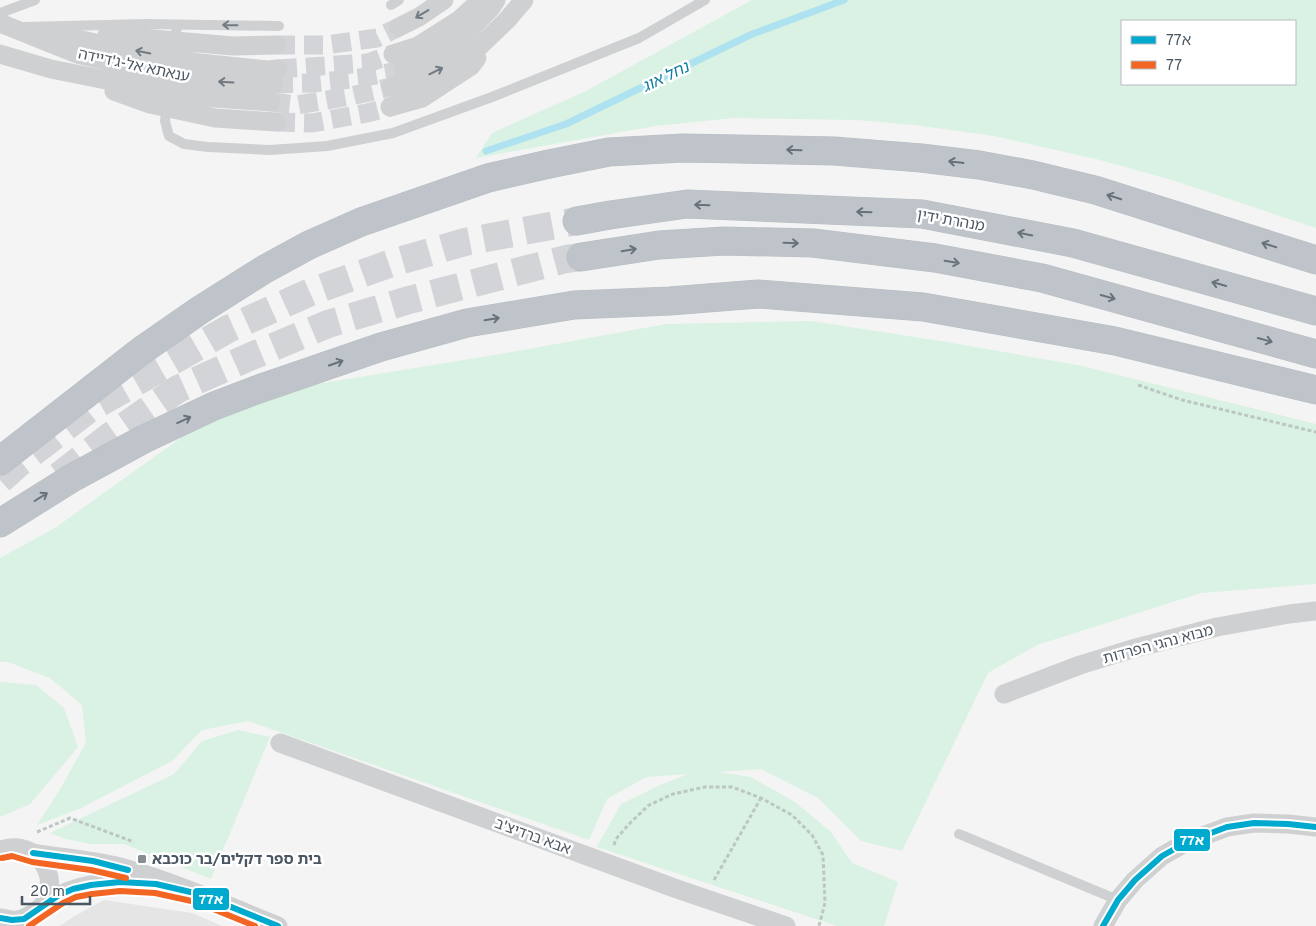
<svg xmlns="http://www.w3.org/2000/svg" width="1316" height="926" font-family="Overpass,'Noto Sans Hebrew',sans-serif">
<rect width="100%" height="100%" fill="#f4f4f4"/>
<path fill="#e6e5e6" d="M 104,900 L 192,913 L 222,926 L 60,926 L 73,917 Z"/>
<g fill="#d9f2e3" fill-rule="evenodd">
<path d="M 752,0 L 1316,0 L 1316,228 L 1172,180 L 1096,159 L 994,136 L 914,125 L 857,120 L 734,118 L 655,126 L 476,158 L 492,133 L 586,91 ZM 1122,21 L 1295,21 L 1295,84 L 1122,84 Z"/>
<path d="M 811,321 L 947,342 L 1082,366 L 1316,424 L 1316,584 L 1201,593 L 1037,645 L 988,673 L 902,851 L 861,841 L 818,798 L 761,769 L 718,772 L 751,777 L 795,802 L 831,832 L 852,863 L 898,882 L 884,926 L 837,926 L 597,847 L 621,804 L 660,785 L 688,774 L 646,777 L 607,799 L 589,840 L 248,721 L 202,730 L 172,761 L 81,808 L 37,825 L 59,791 L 86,743 L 82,705 L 50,678 L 8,662 L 0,662 L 0,558 L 55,528 L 185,435 L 280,390 L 506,353 L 666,324 Z"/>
<path d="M 0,682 L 36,685 L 64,708 L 78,747 L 30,804 L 0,817 Z"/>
<path d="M 238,730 L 270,737 L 211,879 L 124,844 L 91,844 L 66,839 L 50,833 L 174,774 L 202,741 Z"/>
</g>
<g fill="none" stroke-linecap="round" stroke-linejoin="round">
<path stroke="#aee2f0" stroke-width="7" d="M 486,151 L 566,124 L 750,35 L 844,0"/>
<g stroke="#d2d4d7" stroke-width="19" stroke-dasharray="19 9" stroke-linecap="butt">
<path d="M 276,45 L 326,45 L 377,38 L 399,27"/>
<path d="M 278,69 L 368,63 L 393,54"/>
<path d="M 274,84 L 313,83 L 360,78 L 403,70"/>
<path d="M 271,102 L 297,105 L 351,96 L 391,87"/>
<path d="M 276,122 L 312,123 L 367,113 L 390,107"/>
</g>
<g stroke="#d2d4d7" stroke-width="28" stroke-dasharray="28 14" stroke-linecap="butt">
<path d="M 59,476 L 109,437 L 178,389 L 247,358 L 328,324 L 409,300 L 566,259 L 581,257"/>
<path d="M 0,480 L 18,464 L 89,409 L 228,329 L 313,291 L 392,263 L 465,242 L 577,221"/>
</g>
<g stroke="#b9bec3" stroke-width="29">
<g id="highway">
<path d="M 577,221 L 610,215 L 687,204 L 922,214 L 1073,243 L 1316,311"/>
<path d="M 581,257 L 659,245 L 724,241 L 813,243 L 935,258 L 1042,278 L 1316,354"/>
<path d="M 0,461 L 141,351 L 200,310 L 265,269 L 309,245 L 361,222 L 488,178 L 549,164 L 609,152 L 683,148 L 834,151 L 921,158 L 979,165 L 1033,175 L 1095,190 L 1316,260"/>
<path d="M 0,523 L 72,478 L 144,439 L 214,406 L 256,390 L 381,347 L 467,323 L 574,305 L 670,301 L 758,294 L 923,307 L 1115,341 L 1316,390"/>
</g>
</g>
<g stroke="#bcc7c4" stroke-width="3" stroke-dasharray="4 2.5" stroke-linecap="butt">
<path d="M 1138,385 L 1182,400 L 1316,432"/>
<path d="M 37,832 L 70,818 L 134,842"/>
<path d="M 614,845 L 616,839 L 630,823 L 649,805 L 673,794 L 705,787 L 732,787 L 761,798 L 792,815 L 812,835 L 823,855 L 825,903 L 819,926"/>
<path d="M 714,880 L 761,798"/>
</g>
<g stroke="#ced0d2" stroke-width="10">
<path d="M 391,5 L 399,0"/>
<path d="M 0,13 L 35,0"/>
<path d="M 24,27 L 146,24 L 279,26"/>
<path d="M 175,43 L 177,25"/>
<path d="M 167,105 L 165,121 L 169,136 L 184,144 L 208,147 L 270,150 L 327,146 L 393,133 L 492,97 L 639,38 L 705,0"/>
<path d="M 959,834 L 1118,900"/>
</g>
<g stroke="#ced0d2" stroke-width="19">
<path d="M 0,23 L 77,54 L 136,68 L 206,81 L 274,84"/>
<path d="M 399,27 L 419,17 L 444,0"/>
<path d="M 50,33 L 109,46 L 200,63 L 267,70 L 278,69"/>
<path d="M 107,35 L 233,46 L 276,45"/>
<path d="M 0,54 L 51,69 L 186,96 L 271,102"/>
<path d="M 393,54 L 418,46 L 459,20 L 481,0"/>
<path d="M 403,70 L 459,41 L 491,8 L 496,0"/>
<path d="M 391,87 L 411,83 L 453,62 L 480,46 L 507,20 L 524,0"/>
<path d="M 114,91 L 150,104 L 215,118 L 276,122"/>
<path d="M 390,107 L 422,98 L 471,66 L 477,58"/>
<path d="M 1004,694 L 1080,665 L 1132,649 L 1217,627 L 1289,614 L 1316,611"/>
<path d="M 280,743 L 677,889 L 786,926"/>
<path d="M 0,850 C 47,836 68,896 30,915 C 25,918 18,921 12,920 C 8,920 4,918 0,918"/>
<path d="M 33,853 C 62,858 92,860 120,867 C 174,882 226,905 278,926"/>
<path d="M 43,905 C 48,902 54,897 60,895 C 87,881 119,882 149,884"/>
<path d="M 1103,926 L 1118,900 L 1135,880 L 1162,856 L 1187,842 L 1227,827 L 1254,823 L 1288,824 L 1316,827"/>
</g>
<use href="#highway" stroke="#bec4c9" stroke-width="28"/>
<g stroke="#fff" stroke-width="10">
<g id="bus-1">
<path d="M 33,853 L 93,861 L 128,870"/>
<path d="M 0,918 L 12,920 L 24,919 L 59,895 L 73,889 L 91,885 L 120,882 L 156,884 L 199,894 L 278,926"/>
<path d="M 1103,926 L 1118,900 L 1135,880 L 1162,856 L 1187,842 L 1227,827 L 1254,823 L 1288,824 L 1316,827"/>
</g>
</g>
<g stroke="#fff" stroke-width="10">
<g id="bus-2">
<path d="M 2,858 L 12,856 L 32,862 L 91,870 L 126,878"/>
<path d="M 29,926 L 63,903 L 76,897 L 92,894 L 120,891 L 155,893 L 196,902 L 255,926"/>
</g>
</g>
<use href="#bus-1" stroke="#00a9ce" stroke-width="6"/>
<use href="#bus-2" stroke="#f26522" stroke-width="6"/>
</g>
<defs><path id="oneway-shaft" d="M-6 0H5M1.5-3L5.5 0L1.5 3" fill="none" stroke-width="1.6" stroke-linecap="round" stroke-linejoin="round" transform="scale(1.25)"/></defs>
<g stroke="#727b83">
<use href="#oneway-shaft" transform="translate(422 14) rotate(149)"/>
<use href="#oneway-shaft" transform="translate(230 25) rotate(-179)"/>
<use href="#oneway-shaft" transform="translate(143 52) rotate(-169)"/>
<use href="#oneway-shaft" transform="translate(436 71) rotate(-26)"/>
<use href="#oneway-shaft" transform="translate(226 82) rotate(-177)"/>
</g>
<g stroke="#67727b">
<use href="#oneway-shaft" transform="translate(794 150) rotate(-178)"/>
<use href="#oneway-shaft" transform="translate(956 162) rotate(-173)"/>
<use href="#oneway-shaft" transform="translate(1114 197) rotate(-162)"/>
<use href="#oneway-shaft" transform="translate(702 205) rotate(-178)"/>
<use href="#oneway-shaft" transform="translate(864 212) rotate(-178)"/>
<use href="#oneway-shaft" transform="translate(1025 234) rotate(-169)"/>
<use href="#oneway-shaft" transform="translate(791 243) rotate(2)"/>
<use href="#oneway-shaft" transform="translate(1269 245) rotate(-163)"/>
<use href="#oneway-shaft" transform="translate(629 250) rotate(-9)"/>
<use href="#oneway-shaft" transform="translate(952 262) rotate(10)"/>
<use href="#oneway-shaft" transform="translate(1219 284) rotate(-164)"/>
<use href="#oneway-shaft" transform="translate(1108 297) rotate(15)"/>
<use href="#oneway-shaft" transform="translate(492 319) rotate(-10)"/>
<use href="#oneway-shaft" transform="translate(1265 340) rotate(15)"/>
<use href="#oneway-shaft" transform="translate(336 363) rotate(-19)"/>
<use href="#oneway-shaft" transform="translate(184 420) rotate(-25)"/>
<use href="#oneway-shaft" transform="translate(41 497) rotate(-32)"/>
</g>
<rect fill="#868d94" stroke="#fff" stroke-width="2" x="137" y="854" width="10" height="10" rx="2.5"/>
<g text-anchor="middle" stroke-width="5" stroke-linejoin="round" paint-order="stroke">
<g font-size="15" fill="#4a5661" stroke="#fff">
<text transform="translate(134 65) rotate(12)" y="5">ענאתא אל-ג'דיידה</text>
<text transform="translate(951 220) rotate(10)" y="5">מנהרת ידין</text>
<text transform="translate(1158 644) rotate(-15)" y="5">מבוא נהגי הפרדות</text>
<text transform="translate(533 836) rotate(20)" y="5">אבא ברדיצ'ב</text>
</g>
<g font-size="15" font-weight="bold" fill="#4a5661" stroke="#fff" text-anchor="start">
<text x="152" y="864">בית ספר דקלים/בר כוכבא</text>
</g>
<g font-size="16" font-style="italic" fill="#0c7c9b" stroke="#fff">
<text transform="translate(665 76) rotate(-26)" y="6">נחל אוג</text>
</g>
</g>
<g stroke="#fff" stroke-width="2">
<rect x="1173" y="828" width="38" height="24" rx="5" fill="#00a9ce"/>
<rect x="192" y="887" width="38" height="24" rx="5" fill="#00a9ce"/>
</g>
<g font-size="14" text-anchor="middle" font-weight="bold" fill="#fff">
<text x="1192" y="845">77א</text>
<text x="211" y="904">77א</text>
</g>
<rect x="1121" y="20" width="175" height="65" fill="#ffffff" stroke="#b7bbc0"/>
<rect x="1131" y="36" width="25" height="8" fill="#00a9ce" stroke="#b7bbc0"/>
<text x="1166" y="45" font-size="15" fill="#4a5661">77א</text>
<rect x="1131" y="61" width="25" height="8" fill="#f26522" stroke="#b7bbc0"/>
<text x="1166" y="70" font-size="15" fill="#4a5661">77</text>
<path d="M22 896v8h68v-8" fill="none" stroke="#4a5661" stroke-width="2.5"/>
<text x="30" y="896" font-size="15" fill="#4a5661" stroke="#ffffff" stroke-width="4" paint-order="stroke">20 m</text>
</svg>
